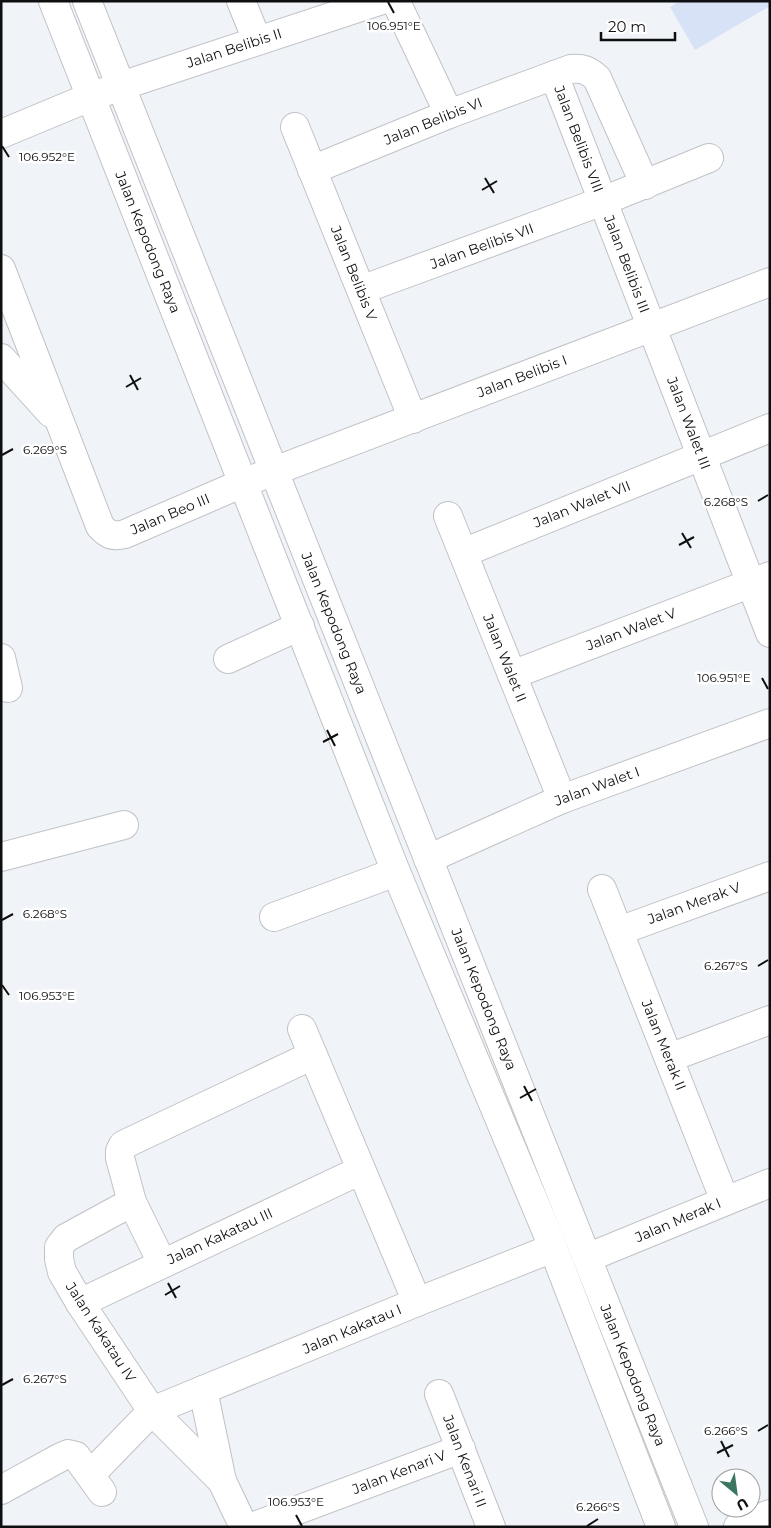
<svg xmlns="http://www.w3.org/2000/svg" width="771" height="1528" font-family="Montserrat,sans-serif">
<rect width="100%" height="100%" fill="#f0f3f7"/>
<path fill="#d8e2f7" d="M 680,1 L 770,1 L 770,6 L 695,50 L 670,7 Z"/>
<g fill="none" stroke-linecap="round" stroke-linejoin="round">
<g stroke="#c0c2c6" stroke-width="30">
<g id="minor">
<path d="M 53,1 L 396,872 L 548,1235 L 661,1527"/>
<path d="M 87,1 L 694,1527"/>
<path d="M 241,1 L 257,40"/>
<path d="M 393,1 L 398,6 L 449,114"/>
<path d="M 554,75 L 770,633"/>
<path d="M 295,127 L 413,419"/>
<path d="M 1,134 L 90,97 L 121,86 L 379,1"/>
<path d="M 312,170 L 449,114 L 571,69 C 583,68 588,70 597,78 L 645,185"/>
<path d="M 1,269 L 100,526 C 108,535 113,537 125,534 L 243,483 L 770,282"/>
<path d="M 361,290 L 603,201 L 709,158"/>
<path d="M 1,358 L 51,413"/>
<path d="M 448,516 L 562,799"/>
<path d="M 463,553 L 770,428"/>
<path d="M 1,658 L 8,688"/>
<path d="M 228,659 L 300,626"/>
<path d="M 512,675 L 770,576"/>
<path d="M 1,857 L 124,825"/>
<path d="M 428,859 L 562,799 L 770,723"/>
<path d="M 602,889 L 725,1201"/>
<path d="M 274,917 L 396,872"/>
<path d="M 619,931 L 770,876"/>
<path d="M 302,1029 L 417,1302"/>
<path d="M 669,1058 L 770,1020"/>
<path d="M 132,1202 L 66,1238 L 59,1247 L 59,1259 L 62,1272 L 80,1303 L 152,1411 L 222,1481"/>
<path d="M 587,1258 L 770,1183"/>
<path d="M 162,1263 L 132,1202 L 120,1158 L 120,1151 L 123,1145 L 313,1055"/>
<path d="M 80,1303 L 361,1170"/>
<path d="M 203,1390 L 222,1481 L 244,1527"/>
<path d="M 439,1394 L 491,1527"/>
<path d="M 91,1474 L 152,1411 L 417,1302 L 553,1248"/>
<path d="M 1,1490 L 61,1457 L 68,1454 L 76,1456 L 102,1492"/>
<path d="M 252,1527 L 461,1449"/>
<path d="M 738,1527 L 770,1514"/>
</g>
</g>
<use href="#minor" stroke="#fff" stroke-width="28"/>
</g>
<path fill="none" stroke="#0e0f10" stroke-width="2" d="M 388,2 L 394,13M 2,146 L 9,157M 485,178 L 494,193M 482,190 L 497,181M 130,375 L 138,390M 126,387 L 141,378M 2,455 L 13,449M 758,501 L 768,495M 682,533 L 691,548M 679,545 L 694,537M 762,678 L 768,689M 327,730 L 335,746M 323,742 L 338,734M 2,920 L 13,914M 758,966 L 768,960M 2,985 L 9,995M 524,1086 L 532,1101M 520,1098 L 536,1089M 168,1283 L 176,1298M 165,1295 L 180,1286M 2,1385 L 13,1379M 758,1431 L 768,1425M 721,1441 L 729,1457M 717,1453 L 733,1445M 296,1515 L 302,1526M 587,1526 L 598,1519"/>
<g text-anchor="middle" stroke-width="5" stroke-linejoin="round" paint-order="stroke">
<g font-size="14" fill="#0e0f10" stroke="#fff">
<text transform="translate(234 48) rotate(-18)" y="5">Jalan Belibis II</text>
<text transform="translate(433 121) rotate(-22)" y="5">Jalan Belibis VI</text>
<text transform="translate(579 139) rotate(69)" y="5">Jalan Belibis VIII</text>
<text transform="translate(148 242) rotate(68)" y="5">Jalan Kepodong Raya</text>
<text transform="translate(482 246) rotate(-20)" y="5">Jalan Belibis VII</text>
<text transform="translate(627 264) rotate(69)" y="5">Jalan Belibis III</text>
<text transform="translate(354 273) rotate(68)" y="5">Jalan Belibis V</text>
<text transform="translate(522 376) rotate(-21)" y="5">Jalan Belibis I</text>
<text transform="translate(689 423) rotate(69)" y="5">Jalan Walet III</text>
<text transform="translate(582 504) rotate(-22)" y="5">Jalan Walet VII</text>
<text transform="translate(170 514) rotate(-23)" y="5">Jalan Beo III</text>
<text transform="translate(334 623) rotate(68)" y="5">Jalan Kepodong Raya</text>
<text transform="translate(631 629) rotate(-21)" y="5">Jalan Walet V</text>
<text transform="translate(505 658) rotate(68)" y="5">Jalan Walet II</text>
<text transform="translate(597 786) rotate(-20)" y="5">Jalan Walet I</text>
<text transform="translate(694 903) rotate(-20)" y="5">Jalan Merak V</text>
<text transform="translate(484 999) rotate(68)" y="5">Jalan Kepodong Raya</text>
<text transform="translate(664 1045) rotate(68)" y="5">Jalan Merak II</text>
<text transform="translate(678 1220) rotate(-23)" y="5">Jalan Merak I</text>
<text transform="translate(220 1236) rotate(-25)" y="5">Jalan Kakatau III</text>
<text transform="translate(352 1329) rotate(-23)" y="5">Jalan Kakatau I</text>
<text transform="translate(101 1332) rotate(57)" y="5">Jalan Kakatau IV</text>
<text transform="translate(633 1375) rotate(68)" y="5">Jalan Kepodong Raya</text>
<text transform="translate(465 1461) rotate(69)" y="5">Jalan Kenari II</text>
<text transform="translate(399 1472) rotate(-21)" y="5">Jalan Kenari V</text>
</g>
</g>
<g font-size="12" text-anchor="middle" fill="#0e0f10" stroke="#fff" stroke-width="5" stroke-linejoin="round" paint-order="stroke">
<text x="394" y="30">106.951°E</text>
<text x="47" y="161">106.952°E</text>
<text x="45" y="454">6.269°S</text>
<text x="726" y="506">6.268°S</text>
<text x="724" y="682">106.951°E</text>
<text x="45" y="918">6.268°S</text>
<text x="726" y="970">6.267°S</text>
<text x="47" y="1000">106.953°E</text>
<text x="45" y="1383">6.267°S</text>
<text x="726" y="1435">6.266°S</text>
<text x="296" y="1506">106.953°E</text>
<text x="598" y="1511">6.266°S</text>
</g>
<rect width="771" height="1528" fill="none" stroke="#0e0f10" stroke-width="5"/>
<g transform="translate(736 1493) rotate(151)"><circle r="24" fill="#ffffff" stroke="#9f9f9f"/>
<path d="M0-4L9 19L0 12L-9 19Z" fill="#3a7660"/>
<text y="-8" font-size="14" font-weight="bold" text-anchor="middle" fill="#0e0f10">U</text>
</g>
<path d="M601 32v8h74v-8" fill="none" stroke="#0e0f10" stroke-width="2.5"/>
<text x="608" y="32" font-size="15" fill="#0e0f10" stroke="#ffffff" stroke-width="4" paint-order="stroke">20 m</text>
</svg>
